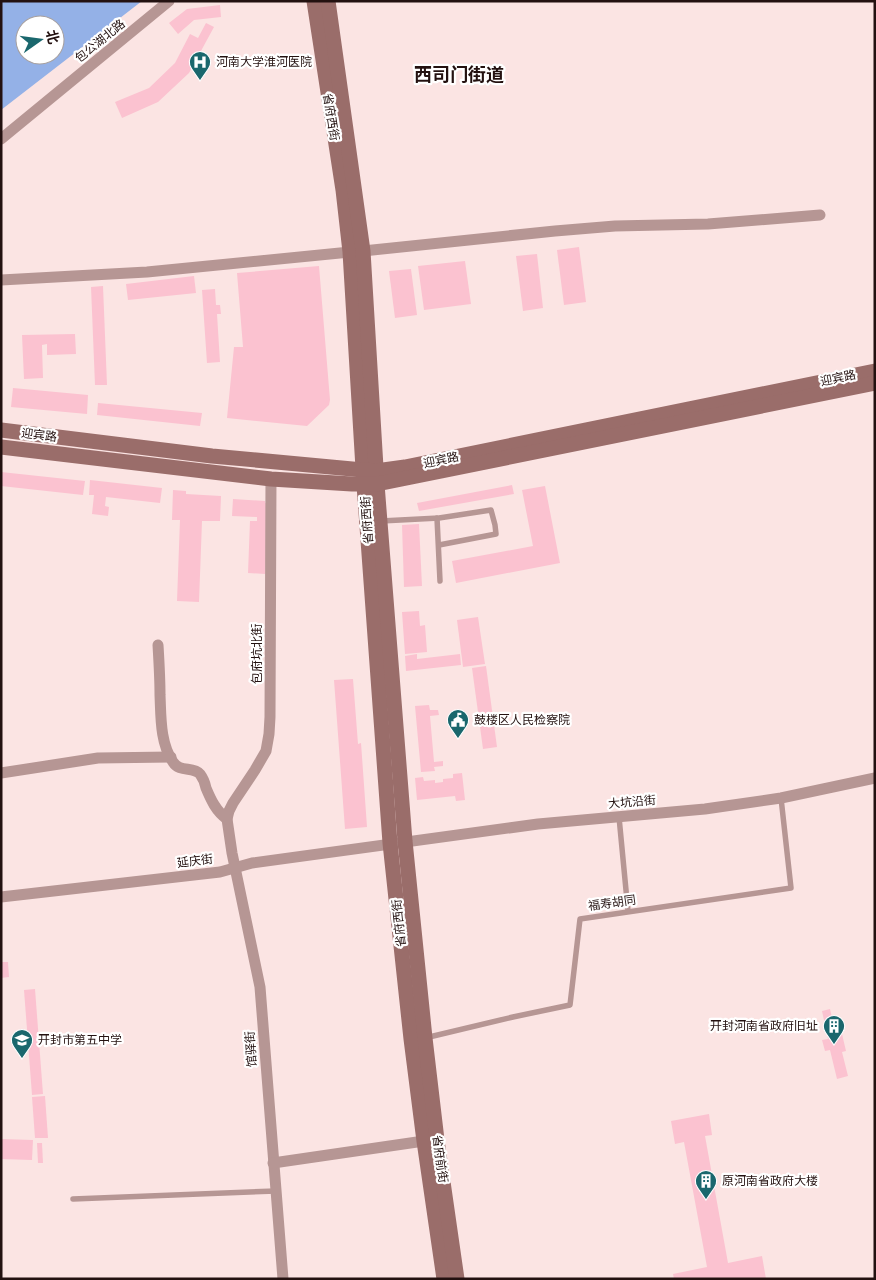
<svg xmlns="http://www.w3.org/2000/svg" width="876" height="1280" font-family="Quicksand,'Noto Sans SC',sans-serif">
<rect width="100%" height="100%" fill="#fbe4e3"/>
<path fill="#94b1e7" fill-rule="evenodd" d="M 1,1 L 142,1 L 1,110 ZM 25,25 L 55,25 L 55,55 L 25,55 Z"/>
<g fill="#fbc2d0">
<path d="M 220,5 L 221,17 L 194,20 L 178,34 L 169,23 L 187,9 Z"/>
<path d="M 206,23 L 214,27 L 189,73 L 158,102 L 122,118 L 115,102 L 149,88 L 175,63 L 190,34 L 198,38 Z"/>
<path d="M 579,247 L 586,302 L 564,305 L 557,250 Z"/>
<path d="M 537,254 L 543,308 L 523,311 L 516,256 Z"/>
<path d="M 465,261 L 471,304 L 424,310 L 418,266 Z"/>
<path d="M 319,266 L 330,400 L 329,405 L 307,426 L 227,418 L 234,347 L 243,347 L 237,273 Z"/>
<path d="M 411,269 L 417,315 L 395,318 L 389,271 Z"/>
<path d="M 194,276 L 196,293 L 128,300 L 126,284 Z"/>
<path d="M 103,286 L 107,385 L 95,385 L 91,287 Z"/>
<path d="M 215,289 L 216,305 L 220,305 L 221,314 L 217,314 L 220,362 L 207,363 L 202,290 Z"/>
<path d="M 75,334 L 76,354 L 47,355 L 47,344 L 42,345 L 43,378 L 24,379 L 22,335 Z"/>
<path d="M 13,388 L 88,395 L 87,414 L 11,407 Z"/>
<path d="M 98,403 L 202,413 L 200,426 L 97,415 Z"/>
<path d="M 1,472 L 85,481 L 83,495 L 1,486 Z"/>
<path d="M 90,480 L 162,488 L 160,503 L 106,497 L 105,506 L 109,507 L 108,516 L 92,514 L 94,495 L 89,495 Z"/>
<path d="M 512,485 L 514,494 L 419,511 L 417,503 Z"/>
<path d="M 545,486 L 560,563 L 456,583 L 452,561 L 533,546 L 522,490 Z"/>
<path d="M 173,490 L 186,491 L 186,494 L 221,496 L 220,521 L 202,521 L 199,602 L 177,601 L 180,520 L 172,520 Z"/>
<path d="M 233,499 L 265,501 L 265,503 L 270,504 L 265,574 L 248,573 L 250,521 L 257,521 L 257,517 L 232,516 Z"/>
<path d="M 419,524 L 422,586 L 404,587 L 402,525 Z"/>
<path d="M 419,611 L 420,626 L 425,625 L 427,652 L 405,654 L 402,612 Z"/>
<path d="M 478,617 L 485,664 L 463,667 L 457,620 Z"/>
<path d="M 417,654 L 417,659 L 460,654 L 461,665 L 406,671 L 405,656 Z"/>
<path d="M 486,666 L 497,747 L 483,749 L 472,668 Z"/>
<path d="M 353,679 L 358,744 L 361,743 L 367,827 L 345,829 L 334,680 Z"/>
<path d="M 429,705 L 430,710 L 438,710 L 439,715 L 430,716 L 434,762 L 443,761 L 443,766 L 434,767 L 435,771 L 421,772 L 415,706 Z"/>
<path d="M 462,773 L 465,800 L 456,801 L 455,796 L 417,800 L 415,778 L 423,777 L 424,781 L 435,780 L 435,783 L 443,782 L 443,779 L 453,778 L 453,774 Z"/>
<path d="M 1,962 L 8,962 L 9,977 L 1,978 Z"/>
<path d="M 35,989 L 43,1094 L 32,1095 L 24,990 Z"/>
<path d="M 830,1009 L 836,1035 L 842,1034 L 846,1051 L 842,1052 L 848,1076 L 837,1079 L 830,1050 L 825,1051 L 822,1040 L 828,1039 L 822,1011 Z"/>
<path d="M 45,1096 L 48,1138 L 35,1138 L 32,1097 Z"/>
<path d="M 709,1114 L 712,1135 L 705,1136 L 728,1263 L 762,1256 L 766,1279 L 674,1279 L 673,1274 L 707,1267 L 684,1142 L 675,1144 L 671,1121 Z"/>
<path d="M 1,1139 L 33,1140 L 32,1160 L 1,1159 Z"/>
<path d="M 37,1143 L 42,1143 L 43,1163 L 38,1163 Z"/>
</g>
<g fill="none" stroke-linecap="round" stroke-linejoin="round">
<g stroke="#b69694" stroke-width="5.5">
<path d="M 437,518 L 440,581"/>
<path d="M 381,521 L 439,518 L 491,510 L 495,525 L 496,534 L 439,545"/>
<path d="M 619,817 L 628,911"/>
<path d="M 425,1038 L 513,1017 L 570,1005 L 580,919 L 791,888 L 781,798"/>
<path d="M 73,1199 L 276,1191"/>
</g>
<g stroke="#b69694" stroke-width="11">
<path d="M 1,139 L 169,1"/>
<path d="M 363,251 L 555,231 L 615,226 L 708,224 L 820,215"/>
<path d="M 1,280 L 147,272 L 350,252"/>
<path d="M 271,479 L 270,717 L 269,734 L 266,751 L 255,770 L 233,803 L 229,811 L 227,819 L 232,853 L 260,987 L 283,1279"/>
<path d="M 158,645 C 159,662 160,678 160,695 C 161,717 160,743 173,762 C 180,773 193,766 200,774 C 203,778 205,783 206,788 C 211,800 216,811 227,819"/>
<path d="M 1,773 L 98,758 L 171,757"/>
<path d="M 1,897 L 220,872 L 252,863 L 538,824 L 705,809 L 781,798 L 875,778"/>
<path d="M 273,1163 L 424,1141"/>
</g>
<g stroke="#9a6d6a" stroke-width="15">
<path d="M 314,1 L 343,190 L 350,252 L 364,485 L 390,843 L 411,1039 L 424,1141 L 444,1279"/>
<path d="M 328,1 L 363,251 L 377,484 L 405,841 L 425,1038 L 437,1140 L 457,1279"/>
<path d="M 1,430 L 212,456 L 363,470 L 376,471 L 405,467 L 875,371"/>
<path d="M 1,447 L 271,479 L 352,484 L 377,484 L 875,383"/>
</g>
</g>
<defs>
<g id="hospital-pin" transform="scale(1.125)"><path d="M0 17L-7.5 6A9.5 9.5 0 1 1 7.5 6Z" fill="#1a676d" stroke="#fff"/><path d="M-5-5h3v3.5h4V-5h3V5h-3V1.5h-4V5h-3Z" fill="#fff"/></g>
<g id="civic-pin" transform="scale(1.125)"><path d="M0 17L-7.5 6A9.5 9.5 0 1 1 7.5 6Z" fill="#1a676d" stroke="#fff"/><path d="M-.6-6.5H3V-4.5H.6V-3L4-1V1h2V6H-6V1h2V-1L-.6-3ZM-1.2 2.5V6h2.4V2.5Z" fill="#fff"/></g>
<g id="building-pin" transform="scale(1.125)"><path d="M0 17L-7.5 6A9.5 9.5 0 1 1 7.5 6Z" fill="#1a676d" stroke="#fff"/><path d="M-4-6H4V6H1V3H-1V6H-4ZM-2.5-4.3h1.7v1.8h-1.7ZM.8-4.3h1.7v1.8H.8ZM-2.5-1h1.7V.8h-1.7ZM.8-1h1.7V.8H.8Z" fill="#fff"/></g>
<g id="school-pin" transform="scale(1.125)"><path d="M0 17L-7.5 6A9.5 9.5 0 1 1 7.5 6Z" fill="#1a676d" stroke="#fff"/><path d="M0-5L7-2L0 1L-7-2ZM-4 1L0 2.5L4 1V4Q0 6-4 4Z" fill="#fff"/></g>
</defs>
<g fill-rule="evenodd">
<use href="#hospital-pin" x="200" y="62"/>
<use href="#civic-pin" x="458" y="720"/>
<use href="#building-pin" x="834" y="1026"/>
<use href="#school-pin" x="22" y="1040"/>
<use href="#building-pin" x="706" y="1181"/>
</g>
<g text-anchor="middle" stroke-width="4.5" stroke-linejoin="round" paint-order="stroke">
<g font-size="12" fill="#231110" stroke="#fff">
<text transform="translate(100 41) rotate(-39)" y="4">包公湖北路</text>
<text transform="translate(331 117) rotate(81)" y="4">省府西街</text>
<text transform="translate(838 378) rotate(-12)" y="4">迎宾路</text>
<text transform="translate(39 435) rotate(7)" y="4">迎宾路</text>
<text transform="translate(441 460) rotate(-12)" y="4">迎宾路</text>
<text transform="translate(367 520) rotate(-94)" y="4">省府西街</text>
<text transform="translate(257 654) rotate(-90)" y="4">包府坑北街</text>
<text transform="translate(632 802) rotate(-5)" y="4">大坑沿街</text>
<text transform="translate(195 861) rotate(-7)" y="4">延庆街</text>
<text transform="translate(612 903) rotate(-8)" y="4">福寿胡同</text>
<text transform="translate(399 923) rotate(-96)" y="4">省府西街</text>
<text transform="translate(251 1049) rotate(-94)" y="4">馆驿街</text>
<text transform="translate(440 1159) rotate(82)" y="4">省府前街</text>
</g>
<g font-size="12" fill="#231110" stroke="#fff" text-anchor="start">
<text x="216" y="66">河南大学淮河医院</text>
<text x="474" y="724">鼓楼区人民检察院</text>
<text x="818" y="1030" text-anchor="end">开封河南省政府旧址</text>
<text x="38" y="1044">开封市第五中学</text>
<text x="722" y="1185">原河南省政府大楼</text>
</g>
<g font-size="18" font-weight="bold" fill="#231110" stroke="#fff">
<text x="459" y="81">西司门街道</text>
</g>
</g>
<rect width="876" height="1280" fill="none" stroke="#231110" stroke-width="5"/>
<g transform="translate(40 40) rotate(76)"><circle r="24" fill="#ffffff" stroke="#a7a09f"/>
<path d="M0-4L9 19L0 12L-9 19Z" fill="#1a676d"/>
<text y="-8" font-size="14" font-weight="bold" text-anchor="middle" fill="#231110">北</text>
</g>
</svg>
